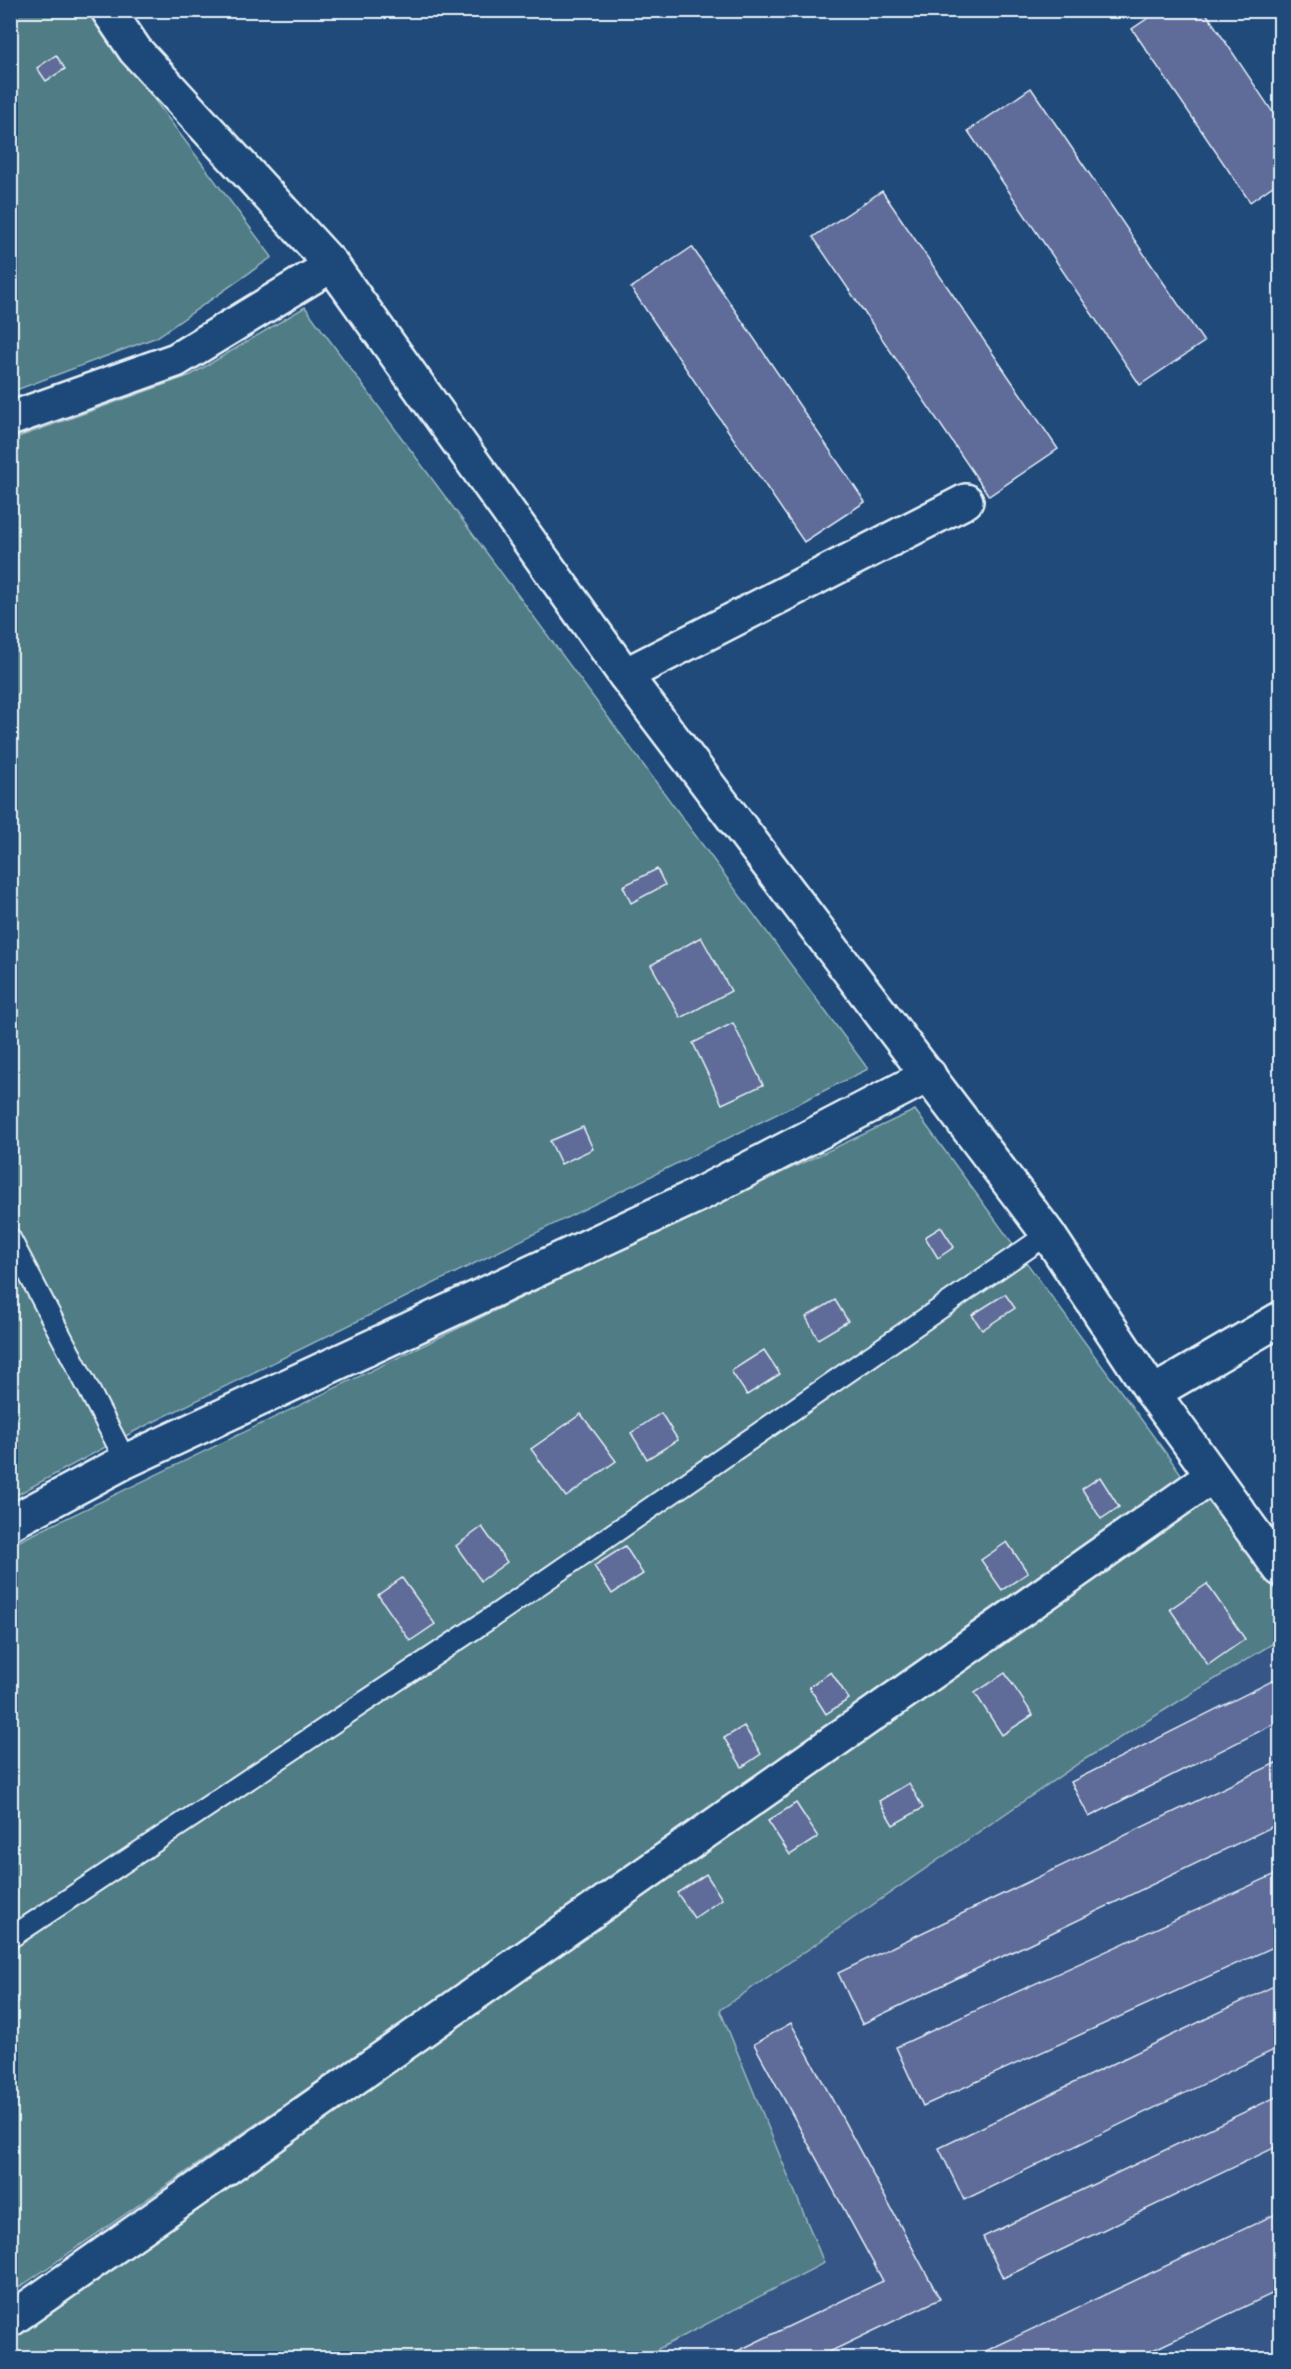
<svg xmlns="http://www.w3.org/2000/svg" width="1291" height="2369" font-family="'Patrick Hand',sans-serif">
<rect width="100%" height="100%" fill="#1f4a7a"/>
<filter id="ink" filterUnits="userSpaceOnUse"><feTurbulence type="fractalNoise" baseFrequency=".0167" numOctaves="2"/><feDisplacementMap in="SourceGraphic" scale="12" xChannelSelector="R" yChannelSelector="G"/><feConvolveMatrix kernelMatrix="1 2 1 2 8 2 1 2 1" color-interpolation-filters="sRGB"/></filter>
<g filter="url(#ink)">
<path fill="#365786" d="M 1280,1639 L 1280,2358 L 641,2358 L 824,2263 L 720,2010 L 1082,1761 Z"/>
<g fill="#507c85" stroke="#9cb6be" stroke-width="1.5">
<path d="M 11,11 L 88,11 L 272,257 L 157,337 L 11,392 Z"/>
<path d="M 305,307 L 868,1069 L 135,1431 L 11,1498 L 10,440 L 191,375 Z"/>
<path d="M 915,1110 L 1187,1482 L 11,2293 L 11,1545 L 711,1206 Z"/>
<path d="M 1205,1496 L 1280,1595 L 1280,1639 L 1082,1761 L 720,2010 L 824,2263 L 641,2358 L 11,2358 L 10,2334 Z"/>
</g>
<g fill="#5e6c9a" stroke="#e8f1f8" stroke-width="1.5">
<path d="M 1160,10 L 1204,10 L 1280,123 L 1280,181 L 1250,202 L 1132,29 Z"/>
<path d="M 56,55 L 65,69 L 46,81 L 37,68 Z"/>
<path d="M 1031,88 L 1204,342 L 1140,385 L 968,131 Z"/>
<path d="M 882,191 L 1058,449 L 989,496 L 813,237 Z"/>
<path d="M 692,247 L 865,502 L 804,542 L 631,288 Z"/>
<path d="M 657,869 L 665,885 L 631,903 L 623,886 Z"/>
<path d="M 701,937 L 731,991 L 681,1018 L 651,965 Z"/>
<path d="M 733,1023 L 763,1085 L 722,1104 L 693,1043 Z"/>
<path d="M 583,1127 L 593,1149 L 561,1164 L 550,1141 Z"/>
<path d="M 941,1227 L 954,1247 L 938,1258 L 925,1237 Z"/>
<path d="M 1005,1294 L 1015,1308 L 982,1330 L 972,1315 Z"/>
<path d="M 835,1300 L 848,1321 L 818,1339 L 806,1317 Z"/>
<path d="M 764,1350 L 780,1374 L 747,1395 L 731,1371 Z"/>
<path d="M 661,1413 L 678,1440 L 647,1459 L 631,1433 Z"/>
<path d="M 581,1414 L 616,1461 L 566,1497 L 531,1449 Z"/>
<path d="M 1100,1477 L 1119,1507 L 1101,1519 L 1082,1489 Z"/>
<path d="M 482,1527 L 507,1562 L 481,1581 L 456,1546 Z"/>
<path d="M 1007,1542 L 1028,1573 L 1002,1590 L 981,1560 Z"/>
<path d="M 625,1546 L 643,1574 L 612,1594 L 594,1566 Z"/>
<path d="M 402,1578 L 435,1624 L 410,1641 L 378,1595 Z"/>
<path d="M 1207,1584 L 1245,1639 L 1208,1665 L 1170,1609 Z"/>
<path d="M 831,1672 L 849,1699 L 826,1714 L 809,1687 Z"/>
<path d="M 1005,1673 L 1033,1715 L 1002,1735 L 975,1693 Z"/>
<path d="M 1280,1677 L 1280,1721 L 1089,1817 L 1071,1782 Z"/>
<path d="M 744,1726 L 761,1754 L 742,1767 L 724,1738 Z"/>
<path d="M 1280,1761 L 1280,1823 L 862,2024 L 838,1973 Z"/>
<path d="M 909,1783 L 923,1808 L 893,1825 L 879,1801 Z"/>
<path d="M 796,1803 L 818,1837 L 790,1855 L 768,1821 Z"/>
<path d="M 1280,1872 L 1280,1944 L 923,2106 L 896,2047 Z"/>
<path d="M 706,1874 L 722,1899 L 694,1918 L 677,1893 Z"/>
<path d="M 1280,1983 L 1280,2047 L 964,2200 L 939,2148 Z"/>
<path d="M 791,2023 L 940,2299 L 817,2358 L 723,2358 L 883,2281 L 754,2044 Z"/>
<path d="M 1280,2095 L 1280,2145 L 1003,2278 L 983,2237 Z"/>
<path d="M 1280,2212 L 1280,2290 L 1136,2358 L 971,2358 Z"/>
</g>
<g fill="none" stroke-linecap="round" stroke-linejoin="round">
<g stroke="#e8f1f8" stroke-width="24">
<g id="service">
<path d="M 10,1238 L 126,1461"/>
<path d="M 10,1938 L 492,1617 L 1048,1234"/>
</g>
</g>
<g stroke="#e8f1f8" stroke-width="38">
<g id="minor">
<path d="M 108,10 L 135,50 L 332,265 L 625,675 L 1048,1234 L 1153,1393 L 1280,1569"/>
<path d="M 10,419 L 176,360 L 332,265"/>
<path d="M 625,675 L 966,501"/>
<path d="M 1153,1393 L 1280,1319"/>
<path d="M 10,1523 L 126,1461 L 698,1195 L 929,1075"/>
<path d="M 10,2320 L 1212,1476"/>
</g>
</g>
<use href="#service" stroke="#1f4a7a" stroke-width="20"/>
<use href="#minor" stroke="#1f4a7a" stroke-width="33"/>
</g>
</g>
<rect width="1291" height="2369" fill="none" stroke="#1f4a7a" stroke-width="36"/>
<rect x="18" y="18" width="1255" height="2333" fill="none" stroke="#e8f1f8" stroke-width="2" filter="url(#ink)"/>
</svg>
